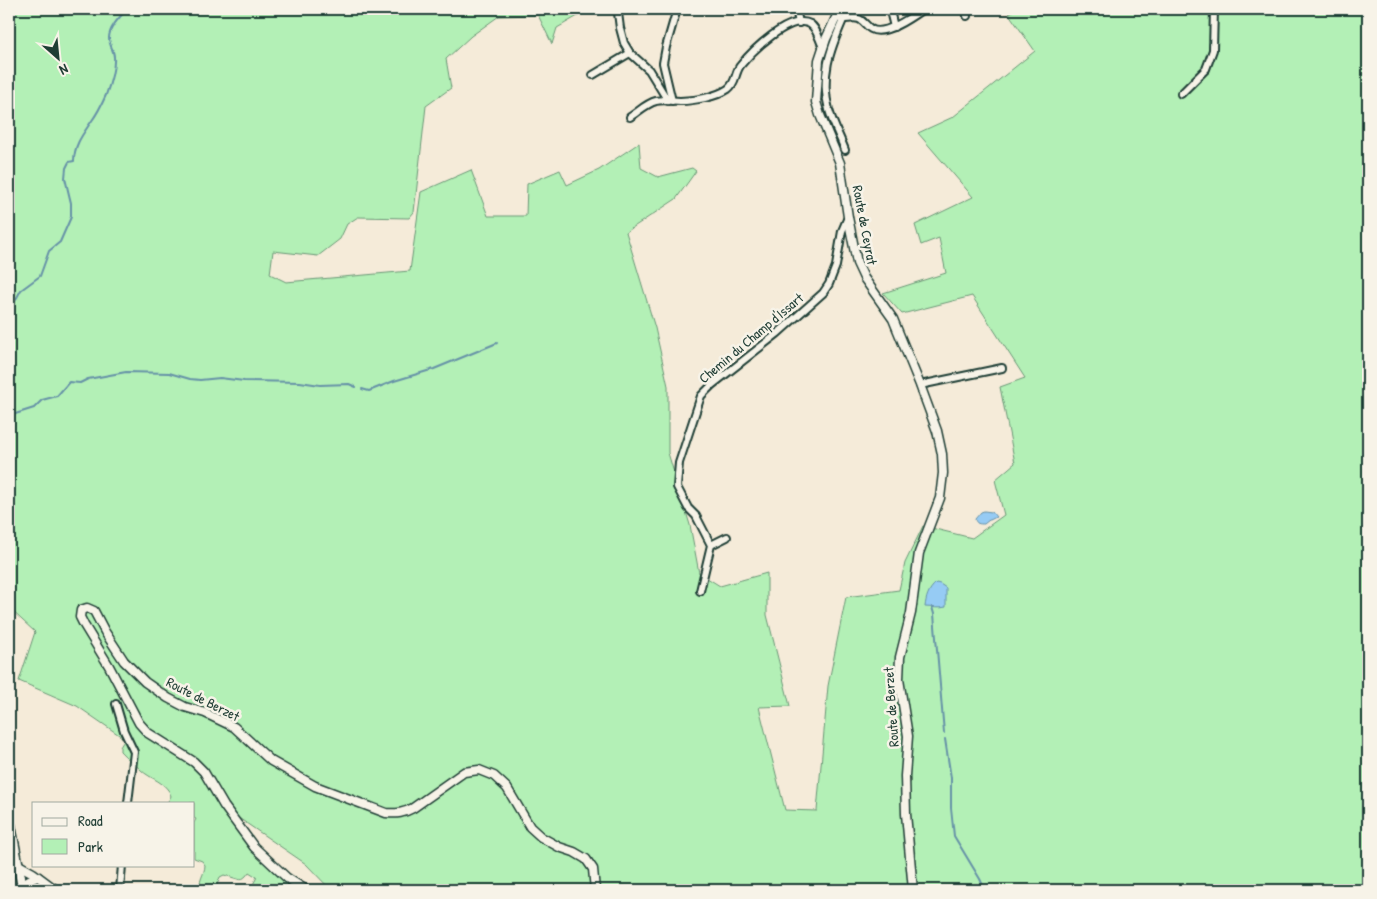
<svg xmlns="http://www.w3.org/2000/svg" width="1377" height="899" font-family="'Patrick Hand',sans-serif">
<rect width="100%" height="100%" fill="#f5ebd9"/>
<filter id="ink" filterUnits="userSpaceOnUse"><feTurbulence type="fractalNoise" baseFrequency=".02" numOctaves="2"/><feDisplacementMap in="SourceGraphic" scale="10" xChannelSelector="R" yChannelSelector="G"/><feConvolveMatrix kernelMatrix="1 2 1 2 8 2 1 2 1" color-interpolation-filters="sRGB"/></filter>
<g filter="url(#ink)">
<path fill="#b3f0b6" stroke="#699675" d="M 9,9 L 590,9 L 557,28 L 552,44 L 538,15 L 499,16 L 471,36 L 446,59 L 451,88 L 426,106 L 414,212 L 409,218 L 358,217 L 347,224 L 340,239 L 318,256 L 273,251 L 270,274 L 286,282 L 410,271 L 421,192 L 471,170 L 488,216 L 526,216 L 527,184 L 560,170 L 567,185 L 599,170 L 639,143 L 641,168 L 658,177 L 692,168 L 696,171 L 676,199 L 626,232 L 655,328 L 668,386 L 668,453 L 690,525 L 699,573 L 720,586 L 767,573 L 767,615 L 790,706 L 759,707 L 785,810 L 817,811 L 828,686 L 846,597 L 899,590 L 905,563 L 923,526 L 972,538 L 1004,515 L 995,480 L 1015,463 L 1000,387 L 1025,378 L 972,296 L 902,314 L 883,293 L 946,273 L 939,238 L 921,245 L 915,225 L 973,197 L 918,133 L 953,117 L 1035,51 L 1009,14 L 1015,9 L 1368,9 L 1368,890 L 331,890 L 306,864 L 227,810 L 254,847 L 306,890 L 250,890 L 257,877 L 249,872 L 246,876 L 241,880 L 224,875 L 220,877 L 215,890 L 201,890 C 197,882 205,874 205,865 L 202,861 L 194,858 L 194,823 L 196,819 L 194,818 L 194,803 L 166,803 L 169,800 L 171,796 C 167,782 150,779 141,770 C 134,763 126,758 120,751 L 120,747 L 125,739 L 77,706 L 19,681 L 35,632 L 9,608 Z"/>
<g fill="#96cbf4" stroke="#6692a7">
<path d="M 984,511 L 992,512 L 996,517 L 990,520 L 989,520 L 984,524 C 979,524 976,524 975,519 L 981,512 Z"/>
<path d="M 936,583 L 940,584 L 946,588 L 946,607 C 939,609 932,607 925,607 C 926,598 928,590 936,583 Z"/>
</g>
<g fill="none" stroke-linecap="round" stroke-linejoin="round">
<g stroke="#6692a7" stroke-width="2">
<path d="M 9,312 L 21,290 L 40,276 L 49,251 L 60,242 L 71,217 L 71,203 L 65,178 L 66,168 L 69,162 L 74,161 C 74,145 83,134 91,122 C 97,114 102,104 106,95 C 110,84 115,69 114,57 C 114,50 109,45 109,38 C 109,27 121,16 127,9"/>
<path d="M 362,389 L 369,391 L 394,381 L 434,369 L 497,343"/>
<path d="M 9,416 L 34,408 L 42,400 L 57,396 L 69,382 L 80,383 L 88,379 L 126,372 L 169,373 L 190,379 L 200,380 L 220,378 L 244,381 L 300,382 L 320,385 L 349,384 L 356,387"/>
<path d="M 932,607 L 934,614 L 944,733"/>
<path d="M 945,739 L 951,778 L 951,808 L 954,836 L 980,879 L 985,890"/>
</g>
<g stroke="#1f3d34" stroke-width="10">
<g id="minor">
<path d="M 796,9 L 799,23"/>
<path d="M 966,9 L 967,16"/>
<path d="M 618,13 L 620,28 L 624,43 L 630,53 L 649,70 L 668,101"/>
<path d="M 840,19 C 846,20 853,17 859,19 C 864,21 866,26 871,29 C 884,37 913,16 923,9"/>
<path d="M 843,20 C 830,50 820,76 829,110 C 833,124 840,137 845,150"/>
<path d="M 894,27 L 891,15 L 895,9"/>
<path d="M 593,75 L 630,53"/>
<path d="M 1181,94 L 1206,69 L 1213,50 L 1214,9"/>
<path d="M 672,101 L 663,63 L 666,47 L 677,9"/>
<path d="M 630,117 C 638,112 647,103 656,101 C 663,99 672,101 680,101 C 694,101 716,97 728,89 C 736,83 735,73 740,66 C 751,52 790,13 810,24 C 817,28 819,40 823,47"/>
<path d="M 920,385 L 1002,368"/>
<path d="M 711,545 L 727,537"/>
<path d="M 700,591 L 711,545 L 696,516 L 688,508 L 677,487 L 679,463 L 701,396 L 712,385 L 777,334 L 823,293 L 829,284 L 836,266 L 842,231 L 848,217"/>
<path d="M 116,704 L 124,731 L 134,752 L 128,803"/>
<path d="M 120,890 L 122,865"/>
</g>
</g>
<g stroke="#1f3d34" stroke-width="11">
<g id="tertiary">
<path d="M 840,9 L 826,39 L 819,60 L 816,102 L 820,115 L 840,163 L 848,217 L 857,263 L 864,278 L 893,319 L 920,385 L 937,431 L 942,454 L 943,473 L 940,498 L 919,553 L 911,613 L 900,657 L 899,679 L 908,736 L 905,776 L 906,814 L 913,890"/>
<path d="M 17,864 L 33,873 L 56,890"/>
<path d="M 22,885 L 29,880 L 38,877"/>
<path d="M 306,890 L 287,878 L 254,847 L 224,806 L 204,772 L 194,762 L 148,733 L 139,723 L 109,666 L 84,625 L 80,617 L 81,610 L 87,608 L 94,611 L 105,632 L 124,661 L 145,682 L 168,698 L 185,707 L 205,713 L 234,727 L 271,761 L 315,786 L 386,813 C 397,814 404,813 413,808 L 464,772 L 479,770 L 494,776 L 507,788 L 530,827 L 541,837 L 559,847 L 574,852 L 586,859 L 593,869 L 595,890"/>
</g>
</g>
<g stroke="#1f3d34" stroke-width="12">
<path id="secondary" d="M 9,818 L 23,890"/>
</g>
<use href="#minor" stroke="#f7f3e8" stroke-width="6"/>
<use href="#tertiary" stroke="#f7f3e8" stroke-width="8"/>
<use href="#secondary" stroke="#f7f3e8" stroke-width="9"/>
</g>
</g>
<g text-anchor="middle" stroke-width="5" stroke-linejoin="round" paint-order="stroke">
<g font-size="14" fill="#1f3d34" stroke="#f7f3e8">
<text transform="translate(865 225) rotate(79)" y="5">Route de Ceyrat</text>
<text transform="translate(751 338) rotate(-40)" y="5">Chemin du Champ d'Issart</text>
<text transform="translate(203 699) rotate(27)" y="5">Route de Berzet</text>
<text transform="translate(891 707) rotate(-94)" y="5">Route de Berzet</text>
</g>
</g>
<rect width="1377" height="899" fill="none" stroke="#f7f3e8" stroke-width="30"/>
<rect x="15" y="15" width="1347" height="869" fill="none" stroke="#1f3d34" stroke-width="2" filter="url(#ink)"/>
<rect x="32" y="802" width="162" height="65" fill="#f7f3e8" stroke="#a1aaa0"/>
<rect x="42" y="818" width="25" height="8" fill="#f7f3e8" stroke="#a1aaa0"/>
<text x="78" y="826" font-size="15" fill="#1f3d34">Road</text>
<rect x="42" y="839" width="25" height="15" fill="#b3f0b6" stroke="#a1aaa0"/>
<text x="78" y="852" font-size="15" fill="#1f3d34">Park</text>
<g transform="translate(58 58) rotate(153)" stroke="#f7f3e8" stroke-width="4" paint-order="stroke">
<path d="M0-4L9 19L0 12L-9 19Z" fill="#1f3d34"/>
<text y="-8" font-size="14" font-weight="bold" text-anchor="middle" fill="#1f3d34">N</text>
</g>
</svg>
